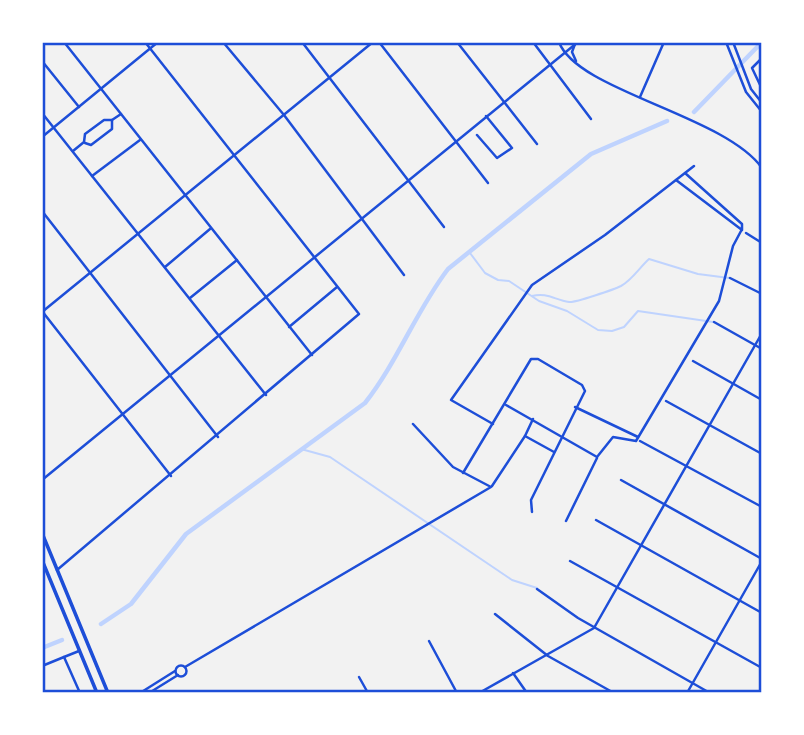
<svg xmlns="http://www.w3.org/2000/svg" width="804" height="735" font-family="Overpass,sans-serif">
<rect width="100%" height="100%" fill="#f2f2f2"/>
<g fill="none" stroke-linecap="round" stroke-linejoin="round">
<g stroke="#bfd3fe" stroke-width="2">
<path d="M 470,253 L 485,273 L 498,280 L 509,281 L 539,301 L 567,311 L 598,330 L 612,331 L 624,327 L 638,311 L 713,322"/>
<path d="M 532,296 C 547,292 555,300 569,302 C 575,303 615,289 621,286 C 632,280 640,267 649,259 L 698,274 L 729,278"/>
<path d="M 301,449 L 330,457 L 512,580 L 537,588"/>
</g>
<g stroke="#bfd3fe" stroke-width="4.5">
<path d="M 694,112 L 762,42"/>
<path d="M 101,624 L 131,604 L 186,534 L 365,403 C 398,361 416,311 448,269 L 591,154 L 667,121"/>
<path d="M 42,648 L 62,640"/>
</g>
<g stroke="#1d4ed8" stroke-width="2.5">
<path d="M 64,42 L 312,355"/>
<path d="M 223,42 L 284,115 L 404,275"/>
<path d="M 302,42 L 444,227"/>
<path d="M 379,42 L 488,183"/>
<path d="M 457,42 L 537,144"/>
<path d="M 533,42 L 591,119"/>
<path d="M 559,42 C 577,91 724,115 762,168"/>
<path d="M 575,44 L 572,52 L 576,61"/>
<path d="M 762,58 L 752,68 L 762,89"/>
<path d="M 42,61 L 79,107"/>
<path d="M 640,97 L 664,42"/>
<path d="M 42,113 L 266,395"/>
<path d="M 477,135 L 497,158 L 512,148 L 486,116"/>
<path d="M 85,143 L 91,145 L 112,129 L 112,120"/>
<path d="M 73,151 L 84,142 L 85,134 L 104,120 L 112,120 L 121,114"/>
<path d="M 92,176 L 140,140"/>
<path d="M 676,180 L 742,230 L 742,224 L 685,173"/>
<path d="M 42,211 L 218,437"/>
<path d="M 746,233 L 762,243"/>
<path d="M 165,267 L 210,229"/>
<path d="M 730,278 L 762,294"/>
<path d="M 190,298 L 237,260"/>
<path d="M 42,311 L 171,476"/>
<path d="M 714,322 L 762,349"/>
<path d="M 289,327 L 337,287"/>
<path d="M 693,361 L 762,400"/>
<path d="M 666,401 L 762,454"/>
<path d="M 506,405 L 597,457 L 613,437 L 636,441 L 719,301 L 733,246 L 741,231"/>
<path d="M 575,407 L 638,437"/>
<path d="M 533,419 L 525,436 L 554,452"/>
<path d="M 493,424 L 451,400 L 532,285 L 605,235 L 694,166"/>
<path d="M 640,441 L 762,507"/>
<path d="M 463,473 L 531,359 L 538,359 L 582,385 L 585,391 L 531,500 L 532,512"/>
<path d="M 42,480 L 578,42"/>
<path d="M 621,480 L 762,559"/>
<path d="M 492,486 L 525,436"/>
<path d="M 596,520 L 762,613"/>
<path d="M 566,521 L 597,458"/>
<path d="M 570,561 L 762,668"/>
<path d="M 57,570 L 359,314 L 145,42"/>
<path d="M 537,589 L 578,618 L 710,693"/>
<path d="M 495,614 L 548,656 L 614,693"/>
<path d="M 429,641 L 457,693"/>
<path d="M 64,657 L 79,651"/>
<circle cx="181" cy="671" r="5.5"/>
<path d="M 42,666 L 64,657 L 80,693"/>
<path d="M 185,667 L 491,487 L 453,467 L 413,424"/>
<path d="M 513,673 L 527,693"/>
<path d="M 359,677 L 368,693"/>
<path d="M 140,693 L 175,671"/>
<path d="M 149,693 L 178,675"/>
</g>
<g stroke="#1d4ed8" stroke-width="2.5">
<path d="M 726,42 L 746,92 L 762,112"/>
<path d="M 733,42 L 751,89 L 762,103"/>
<path d="M 42,137 L 158,42"/>
<path d="M 42,312 L 373,42"/>
<path d="M 479,693 L 594,628 L 762,333"/>
<path d="M 687,693 L 762,561"/>
</g>
<g stroke="#1d4ed8" stroke-width="3.5">
<path d="M 42,533 L 108,693"/>
<path d="M 42,560 L 97,693"/>
</g>
</g>
<rect width="804" height="735" fill="none" stroke="#ffffff" stroke-width="88"/>
<rect x="44" y="44" width="716" height="647" fill="none" stroke="#1d4ed8" stroke-width="2.5"/>
</svg>
